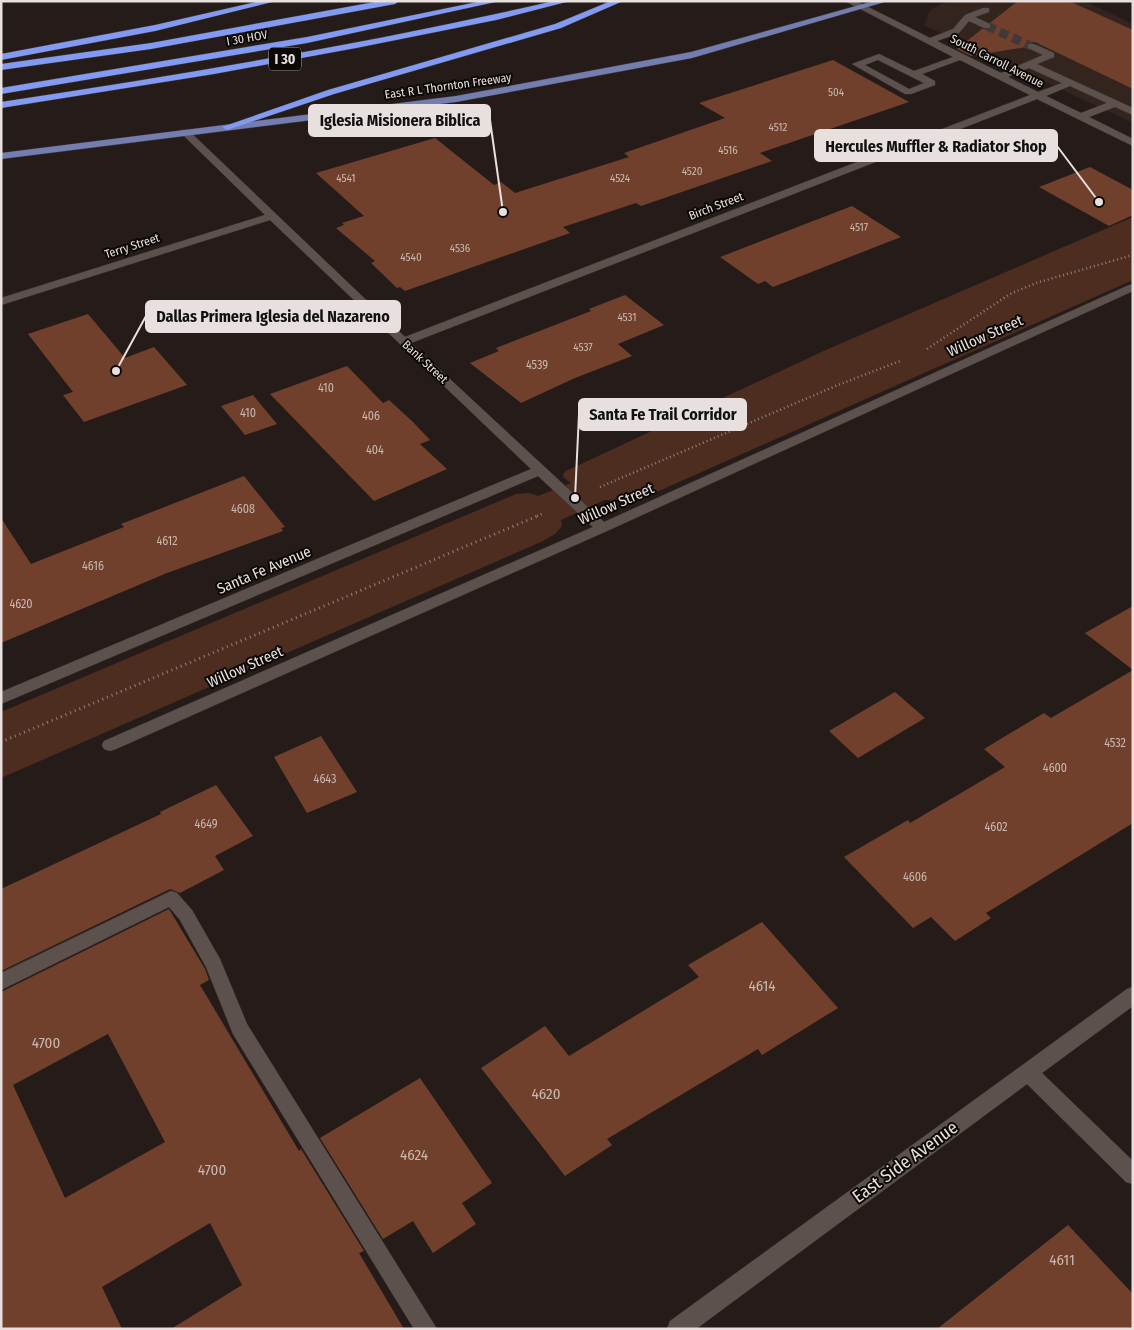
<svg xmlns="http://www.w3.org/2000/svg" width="1134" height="1330" font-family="'Fira Sans Condensed',sans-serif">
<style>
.built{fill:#33241e}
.green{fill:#4d2d20}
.building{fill:#70402c;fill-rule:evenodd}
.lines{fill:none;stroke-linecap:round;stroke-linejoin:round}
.minor-tunnel{stroke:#423937;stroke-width:9;stroke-dasharray:9 5;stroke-linecap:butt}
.minor-casing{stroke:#3e3735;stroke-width:1}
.major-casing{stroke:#3e3735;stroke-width:1}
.highway-casing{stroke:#3e3735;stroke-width:1}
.path-far1{stroke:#8b8381;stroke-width:2.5;stroke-dasharray:1 3;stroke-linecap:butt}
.path{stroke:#8b8381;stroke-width:3;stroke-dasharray:1 4;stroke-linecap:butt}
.minor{fill:#5c514d;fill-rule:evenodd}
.major{fill:#737db0;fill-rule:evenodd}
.highway{fill:#839af2;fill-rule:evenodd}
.labels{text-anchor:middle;stroke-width:4;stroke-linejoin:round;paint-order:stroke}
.far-number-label{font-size:11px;fill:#c9b8b2}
.far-street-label{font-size:12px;fill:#e7e0de;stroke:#0c0806}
.number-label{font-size:12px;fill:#c9b8b2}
.shield{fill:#0c0806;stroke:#a59f9d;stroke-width:1}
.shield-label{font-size:14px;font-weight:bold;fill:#e7e0de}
.street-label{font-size:15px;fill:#e7e0de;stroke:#0c0806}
.near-number-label{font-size:15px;fill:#c9b8b2}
.near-street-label{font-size:18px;fill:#e7e0de;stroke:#0c0806}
.leader{fill:none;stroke:#e7e0de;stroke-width:2}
.callout-dot{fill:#e7e0de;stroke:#0c0806;stroke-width:2}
.callout{fill:#e7e0de;stroke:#e7e0de;stroke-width:2}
.callout-label{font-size:16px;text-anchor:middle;font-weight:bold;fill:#111}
</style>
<rect width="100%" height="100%" fill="#251c19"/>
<!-- built -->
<path class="built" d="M947,1h137l49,23v99l-209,-98 6,-15z"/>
<!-- green -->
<path class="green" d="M1133,217v63l-492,219 -11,2 -25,-1 -44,20 1,6 -7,8 -12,7 -542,237v-66l515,-218 13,-1 9,3 33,-13 -7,-5 -1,-4 3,-3 262,-122z"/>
<!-- building -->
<path class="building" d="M1018,1h51l64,29v59l-98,-47 -8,1 -1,4 -55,9 -14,-7 25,-20h9v-7z
M833,60l76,42 -149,51 12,8 -131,45 -5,-3 -73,24 7,6 -165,58 -5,-4 -3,1 -26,-25 4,-2 -39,-33 8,-3 -2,-2 22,-7 -48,-43 119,-35 59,47 7,-3 14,11 114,-36 -5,-4 101,-35 -26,-15z
M1090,167l43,23v25l-24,11 -70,-39z
M852,206l49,31 -128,50 -8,-6 -7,3 -38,-27z
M625,295l39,30 -46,19 14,12 -57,22 -54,25 -51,-40 29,-12 -3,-3 95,-37 -2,-2z
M88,314l37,44 29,-11 33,38 -103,37 -21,-27 10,-3 -45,-58z
M347,366l36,37 6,-3 24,22 17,18 -10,4 27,25 -73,32 -104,-107z
M253,395l24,29 -32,11 -24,-29z
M244,476l41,51 -4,1 2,3 -116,42 -166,70v-125l30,46 93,-37 -3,-3z
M1133,606v64l-48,-37z
M1133,670v153l-147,90 5,5 -36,23 -24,-24 -18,11 -69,-71 64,-37 2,3 95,-56 -21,-18 60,-36 7,5z
M895,692l30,26 -67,40 -29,-27z
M321,736l36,56 -50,21 -33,-56z
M216,785l37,51 -38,20 9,14 -44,23 -10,-4 -169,82v-82l160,-75 -1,-2z
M169,909l36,60 4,11 -9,5 99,166 2,-2 63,102 -5,2 45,76h-233l71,-44 -32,-62 -108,64 20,42h-121v-337zM108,1034l57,108 -100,56 -52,-113z
M762,922l76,86 -76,47 -4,-6 -151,90 5,6 -47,31 -84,-108 64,-42 24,30 130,-79 -11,-12z
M420,1078l72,105 -30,20 14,21 -43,29 -20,-32 -30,18 -63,-101z
M1068,1225l65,69v35h-196z"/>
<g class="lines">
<!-- minor-tunnel -->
<path class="minor-tunnel" d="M987,26l44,20"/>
<defs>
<path id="minor" d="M845,1h11l74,37 23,-9 12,-14 18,-7h6v4l-14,5 15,7v4h-6l-15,-7 -10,12 -22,8 64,32 42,-18 -15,-7v-4h6l20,9v4l-17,7 96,44v7l-18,-8 -26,10 44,22v7l-96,-47 -626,244 193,179 525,-237 4,-1v7l-526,240 -491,218 -6,2 -6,-2 -2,-4 2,-4 489,-214 -55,-51 -537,228v-12l530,-223 -261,-249 -269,85v-7l264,-83 -83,-81v-4h6l217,207 625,-242 -70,-35 -38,14 13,7v4l-24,9h-6l-53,-30 27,-10 35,17 39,-14zM878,60l46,23 -15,6 -44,-24zM1029,68l33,15 -24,9 -30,-15zM1070,86l37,17 -26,10 -35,-17z
M171,891l6,2 15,17 28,49 27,65 190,305h-23l-181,-295 -27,-67 -26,-47 -11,-13 -168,83v-17z
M1133,987v19l-91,67 91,88v23l-7,-2 -99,-98 -331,245h-29l3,-8 457,-332z"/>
<path id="major" d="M874,1h14l-196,57 -236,44 -455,57v-6l455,-57 235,-44z"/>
<path id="highway" d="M260,1h16l-121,30 -154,29v-6l154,-29z
M380,1h19l-4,3 -244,45 -150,21v-6l150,-21z
M482,1h18l-193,42 -306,51v-6l306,-51z
M554,1h16l-74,19 -140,28 -142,26 -213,34v-6c185,-28 370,-59 553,-101z
M611,1h12l-62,27 -227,66 -104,35 -3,1 -5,-3 106,-37 227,-66z"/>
</defs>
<!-- minor casing -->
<use href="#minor" class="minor-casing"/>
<!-- major casing -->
<use href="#major" class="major-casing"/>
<!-- highway casing -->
<use href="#highway" class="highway-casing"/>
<!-- path-far1 -->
<path class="path-far1" d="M927,349l83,-55 26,-11 97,-28
M600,487l238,-102 62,-24
M537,516l7,-3"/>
<!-- path -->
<path class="path" d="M1,742l539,-227"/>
<!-- minor -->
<use href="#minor" class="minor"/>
<!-- major -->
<use href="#major" class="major"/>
<!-- highway -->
<use href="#highway" class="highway"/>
</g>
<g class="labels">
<!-- far-number labels -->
<g class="far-number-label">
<text x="836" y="96">504</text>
<text x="778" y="131">4512</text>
<text x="728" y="154">4516</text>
<text x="692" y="175">4520</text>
<text x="346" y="182">4541</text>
<text x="620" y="182">4524</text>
<text x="859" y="231">4517</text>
<text x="460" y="252">4536</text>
<text x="411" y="261">4540</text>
<text x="627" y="321">4531</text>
<text x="583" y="351">4537</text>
</g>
<!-- far-street labels -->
<g class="far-street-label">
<text transform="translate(247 38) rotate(-10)" y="4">I 30 HOV</text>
<text transform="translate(997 61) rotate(27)" y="4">South Carroll Avenue</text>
<text transform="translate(448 86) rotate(-8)" y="4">East R L Thornton Freeway</text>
<text transform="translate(716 206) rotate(-21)" y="4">Birch Street</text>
<text transform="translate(132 246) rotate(-18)" y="4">Terry Street</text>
<text transform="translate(425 362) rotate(43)" y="4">Bank Street</text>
</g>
<!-- number labels -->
<g class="number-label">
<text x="537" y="369">4539</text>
<text x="326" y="392">410</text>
<text x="248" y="417">410</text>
<text x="371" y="420">406</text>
<text x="375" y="454">404</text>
<text x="243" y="513">4608</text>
<text x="167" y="545">4612</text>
<text x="93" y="570">4616</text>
<text x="21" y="608">4620</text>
<text x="1115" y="747">4532</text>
<text x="1055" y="772">4600</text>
<text x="325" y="783">4643</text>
<text x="206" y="828">4649</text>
<text x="996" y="831">4602</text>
<text x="915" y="881">4606</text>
</g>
<!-- shield labels -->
<rect class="shield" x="269" y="47.5" width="32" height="23" rx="4"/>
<g class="shield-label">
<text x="285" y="64">I 30</text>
</g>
<!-- street labels -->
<g class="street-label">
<text transform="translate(985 336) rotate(-24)" y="5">Willow Street</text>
<text transform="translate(616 504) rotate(-24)" y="5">Willow Street</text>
<text transform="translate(264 570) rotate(-23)" y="5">Santa Fe Avenue</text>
<text transform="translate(245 667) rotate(-24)" y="5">Willow Street</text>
</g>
<!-- near-number labels -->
<g class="near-number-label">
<text x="762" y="991">4614</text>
<text x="46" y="1048">4700</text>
<text x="546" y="1099">4620</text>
<text x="414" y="1160">4624</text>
<text x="212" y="1175">4700</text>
<text x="1062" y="1265">4611</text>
</g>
<!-- near-street labels -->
<g class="near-street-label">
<text transform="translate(905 1162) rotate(-36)" y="6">East Side Avenue</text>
</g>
</g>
<!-- callouts -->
<path class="leader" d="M503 212L490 120M1099 202L1057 146M116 371L146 316M575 498L579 414"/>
<g class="callout-dot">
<circle cx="503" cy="212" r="5"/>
<circle cx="1099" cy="202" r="5"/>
<circle cx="116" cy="371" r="5"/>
<circle cx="575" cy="498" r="5"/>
</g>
<g class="callout">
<rect x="309" y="105" width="181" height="31" rx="5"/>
<rect x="815" y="130" width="242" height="31" rx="5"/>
<rect x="146" y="301" width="254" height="31" rx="5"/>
<rect x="579" y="399" width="167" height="31" rx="5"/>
</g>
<g class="callout-label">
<text x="400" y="126">Iglesia Misionera Biblica</text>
<text x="936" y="152">Hercules Muffler &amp; Radiator Shop</text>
<text x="273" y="322">Dallas Primera Iglesia del Nazareno</text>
<text x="663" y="420">Santa Fe Trail Corridor</text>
</g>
<!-- border -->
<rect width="1134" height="1330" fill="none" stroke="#e7e0de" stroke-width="5"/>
</svg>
